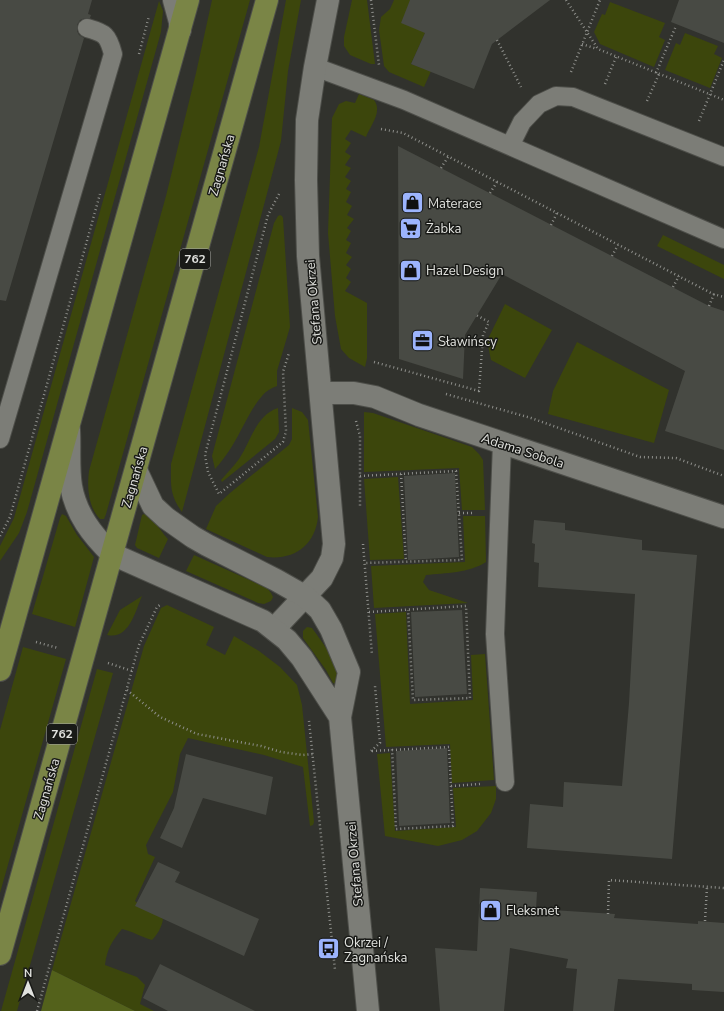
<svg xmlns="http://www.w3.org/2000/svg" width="724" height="1011" font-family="'Nunito Sans',sans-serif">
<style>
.green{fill:#3c460c}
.forest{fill:#53611b}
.building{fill:#484a44}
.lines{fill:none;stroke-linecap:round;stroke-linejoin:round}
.service-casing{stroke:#4d4e49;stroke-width:20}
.minor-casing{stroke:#4d4e49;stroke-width:24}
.tertiary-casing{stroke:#4d4e49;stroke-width:24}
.primary-casing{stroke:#4d4e49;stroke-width:24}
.path{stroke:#8f908c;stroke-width:2.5;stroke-dasharray:1 3;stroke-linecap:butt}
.service{stroke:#7c7d77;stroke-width:18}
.minor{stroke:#7c7d77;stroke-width:22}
.tertiary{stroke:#7c7d77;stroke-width:22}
.primary{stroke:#7a8546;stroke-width:22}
.labels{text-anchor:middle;stroke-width:3;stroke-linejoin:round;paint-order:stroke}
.shield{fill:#191a17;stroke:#a5a6a2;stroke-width:1}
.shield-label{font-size:12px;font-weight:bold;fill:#e1e2de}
.street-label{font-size:13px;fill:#e1e2de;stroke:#191a17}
.poi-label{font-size:13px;fill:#e1e2de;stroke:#191a17;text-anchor:start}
</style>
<rect width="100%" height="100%" fill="#31322d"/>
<!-- green -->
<path class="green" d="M212,0h38l-144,514 -2,5h-4c-12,-12 -13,-33 -11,-48l77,-275 30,-123z
M286,0h15l-13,71 -7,70 -99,371c-13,-18 -11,-28 -11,-48l88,-317z
M352,0h15l8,64h-4l-21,-9 -6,-9v-9z
M394,0h16l15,33 -14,31 20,7 -7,16 -35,-15 -5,-6 -5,-36 2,-13 9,-8z
M159,1l4,10 -2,21 -134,480 -8,21 -19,28v-15l14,-28z
M610,2l55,21 -6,14 6,3 -11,27 -54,-23 -6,-12 8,-18 3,1z
M685,33l33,13 -4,8 8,4 -12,30 -45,-18 11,-27 4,2z
M359,94l15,6c9,12 -4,26 -8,37l-15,-7 -6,9 6,4 -6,9 6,4 -6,9 6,3 -6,9 6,4 -5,8 5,3 -5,10 6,4 -5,9 7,4 -7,9 4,3 -5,9 5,3 -5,10 6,4 -6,8 5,4 -5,9 5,4 -6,9 22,12v55l-2,9 -16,-9 -8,-9 -6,-33 -7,-83 4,-115 7,-14 7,-3 9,2z
M280,215l2,1 1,2 7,109 -13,44v15c-6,2 -11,5 -15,10 -9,10 -15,23 -21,34 -7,14 -15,27 -26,39l-3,-13 62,-233 4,-7z
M663,235l61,30v14l-67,-33z
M505,304l47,26 -27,48 -34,-18 -4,-19z
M577,342l92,48 -15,53 -106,-29 5,-23z
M278,408l1,24 -4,7 -53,43 -1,-2c6,-7 13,-14 18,-21 12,-18 17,-44 39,-51z
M292,408l10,4 6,8 10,97c-3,28 -23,43 -51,40l-61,-28 10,-23 14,-13 59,-48 3,-6z
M364,412l9,1 99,34 7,7 4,6 2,50h-23l-3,-42 -95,4z
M398,477l6,82 -34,1 -6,-81z
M62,514l4,2 11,19 17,22 -19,70 -43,-13 28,-96z
M144,514c8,2 18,19 24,25l-9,19 -22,-10 -2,-3 7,-30z
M463,516h22l1,46c-17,11 -41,11 -60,13l-3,7 6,8 39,13 -94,5 -3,-42 94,-4z
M194,555l73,33 4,5 2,4 -2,4 -7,3 -6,-1 -72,-32z
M142,596c-7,16 -13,44 -35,39l13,-25z
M167,605l47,22 -8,18 19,10 9,-19 25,15 21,16 17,18 5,20 12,117 -1,3 -3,1 -7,-59 -39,-12 -76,-17 -8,16 -7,38 -27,53 2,9 7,3 -20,44 10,8 12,5 6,5c-1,8 -6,16 -11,21 -11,-3 -20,-9 -30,-11 -10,12 -15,20 -17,36l32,12 8,8 -5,19 14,7h-19l-83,-41 92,-324 17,-38z
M406,612l4,92 63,-4 -2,-45 14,-1 9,126 -42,3 -2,-39 -64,3 -11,-133z
M307,627l5,1c8,11 23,31 26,44 0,3 -1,8 -2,12l-3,-1 -7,-13 -23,-32v-7z
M23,647l43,12 -66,234v-163z
M97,669l16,4 -96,338h-16z
M390,753l5,78 61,-4 -3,-39 43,-2v13l-5,14 -14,18 -15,9 -24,6 -53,-10 -8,-82z"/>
<!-- forest -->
<path class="forest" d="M52,970l83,41h-94z"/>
<!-- building -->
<path class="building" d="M0,0h92l-4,14 3,1 -1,3h-5l-5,2 -3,5v6l2,4 5,3 -78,263 -6,-1z
M410,0h140l-58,44 -18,45 -63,-25 14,-31 -24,-10z
M679,0h45v43l-53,-21z
M398,146l311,160 15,5v139l-59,-19 20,-60 -183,-97 -37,61 -2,44 -64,-20z
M455,473l4,84 -51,3 -4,-84z
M534,520l31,3v7l77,10v10l55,5 -25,304 -145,-11 3,-44 33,3 1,-25 58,4 7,-83 6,-109 -97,-7 1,-24 -5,-1 1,-18 -3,-1z
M462,610l5,84 -52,3 -4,-85z
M447,748l3,75 -51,3 -3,-75z
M186,754l87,23 -7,38 -63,-17 -21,50 -22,-10 14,-30z
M158,862l22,10 -5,10 84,37 -15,37 -109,-50z
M480,888l57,4 -1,17 79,5 -1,4 84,6v-3l26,2v69l-32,-2v-6l-74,-5 -4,32h-41l4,-42 -11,-1 2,-9 -58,-11 -6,63h-64l-5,-63 42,3z
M160,964l95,47h-87l-25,-13z"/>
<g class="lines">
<defs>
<path id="service" d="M315,67l89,33 320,139
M510,146l12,-24 17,-18 17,-8 17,1 151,60
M0,439l113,-385c-5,-19 -8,-21 -26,-26
M502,443l-7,191 10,148"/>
<path id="minor" d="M174,0l6,22v8
M321,393h33l21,4 44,18 305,102
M274,629l48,-51 10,-20 2,-14 -26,-288 -2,-76 1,-60 8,-53 13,-67"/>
<path id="tertiary" d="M69,430c1,19 -1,38 2,56 5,28 21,49 41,68l151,67 24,19 15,18 38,59
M136,470l17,36 13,12 27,19 14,8 69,35 30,17 14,13 11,19 18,43 -9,45 28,294"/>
<path id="primary" d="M0,670l188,-670
M0,954l267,-954"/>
</defs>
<!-- service casing -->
<use href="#service" class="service-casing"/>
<!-- minor casing -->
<use href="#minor" class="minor-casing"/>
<!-- tertiary casing -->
<use href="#tertiary" class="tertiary-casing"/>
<!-- primary casing -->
<use href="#primary" class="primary-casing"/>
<!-- path -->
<path class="path" d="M371,0l8,65
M566,0l32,49 126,51
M497,40l24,47
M582,44l15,5
M139,54l10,-38
M571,72l29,-72
M656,73l20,-47
M605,84l11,-27
M647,101l12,-27
M699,121l25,-61
M381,129l22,4 310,161 11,3
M441,168l7,-11
M490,193l7,-11
M279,194l-11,21 -63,240 3,17 11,22 64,-52 3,-11 -3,-59 6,-19
M551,225l6,-12
M612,256l6,-11
M673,287l6,-11
M709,306l5,-12
M465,343h18
M374,362l105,29 4,-56 6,-13 -13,-7
M446,394l85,24 109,39 36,1 48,18
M356,421l4,15v71
M401,474l5,88
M360,476l96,-5 6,89 -98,3
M459,513h16
M0,536l10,-19 90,-323
M363,544l9,111
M369,612l97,-6 4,92 -57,2 -5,-90
M36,642l22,6
M108,663l24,8
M127,690l33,27 37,17 64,12 20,6 22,3 10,-1
M309,721l26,249
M371,751l9,-8 -5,-57
M372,751l77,-4 4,79 -57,3 -4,-80
M451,786l29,-2
M608,914l1,-34 115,8
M705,921l2,-34
M37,1011l102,-366 18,-38 3,-2"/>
<!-- service -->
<use href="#service" class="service"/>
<!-- minor -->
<use href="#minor" class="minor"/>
<!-- tertiary -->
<use href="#tertiary" class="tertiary"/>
<!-- primary -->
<use href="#primary" class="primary"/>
</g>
<!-- icons -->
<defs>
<symbol id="shop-square" viewBox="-11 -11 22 22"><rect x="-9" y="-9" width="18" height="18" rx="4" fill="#9cb4fd" stroke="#191a17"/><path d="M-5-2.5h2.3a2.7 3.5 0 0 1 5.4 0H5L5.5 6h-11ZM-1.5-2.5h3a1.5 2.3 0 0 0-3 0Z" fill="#111"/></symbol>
<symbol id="supermarket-square" viewBox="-11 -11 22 22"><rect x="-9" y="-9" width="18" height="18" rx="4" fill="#9cb4fd" stroke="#191a17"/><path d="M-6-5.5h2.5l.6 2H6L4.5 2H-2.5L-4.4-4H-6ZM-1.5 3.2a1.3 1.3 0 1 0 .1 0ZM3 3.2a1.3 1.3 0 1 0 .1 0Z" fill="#111"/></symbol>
<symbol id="office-square" viewBox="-11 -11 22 22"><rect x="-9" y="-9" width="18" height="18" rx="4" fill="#9cb4fd" stroke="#191a17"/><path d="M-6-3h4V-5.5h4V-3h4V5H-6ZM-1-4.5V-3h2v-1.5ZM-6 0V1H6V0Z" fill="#111"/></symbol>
<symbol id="bus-square" viewBox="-11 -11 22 22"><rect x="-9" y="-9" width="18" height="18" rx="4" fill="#9cb4fd" stroke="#191a17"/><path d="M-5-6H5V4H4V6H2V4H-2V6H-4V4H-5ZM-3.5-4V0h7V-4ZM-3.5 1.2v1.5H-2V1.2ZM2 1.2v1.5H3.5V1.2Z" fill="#111"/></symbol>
</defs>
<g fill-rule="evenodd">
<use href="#shop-square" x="400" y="190" width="25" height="25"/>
<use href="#supermarket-square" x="398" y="216" width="25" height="25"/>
<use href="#shop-square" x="398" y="258" width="25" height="25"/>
<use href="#office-square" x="410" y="328" width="25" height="25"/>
<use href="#shop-square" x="478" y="898" width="25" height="25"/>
<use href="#bus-square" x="316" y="936" width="25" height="25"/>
</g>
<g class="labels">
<!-- shield labels -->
<g class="shield">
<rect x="180" y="249" width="30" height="20" rx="3"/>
<rect x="47" y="724" width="30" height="20" rx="3"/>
</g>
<g class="shield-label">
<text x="195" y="263">762</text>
<text x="62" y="738">762</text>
</g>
<!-- street labels -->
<g class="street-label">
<text transform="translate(221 165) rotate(-74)" y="5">Zagnańska</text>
<text transform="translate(313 302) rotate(-95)" y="5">Stefana Okrzei</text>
<text transform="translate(523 450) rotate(18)" y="5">Adama Sobola</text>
<text transform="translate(134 477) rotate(-74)" y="5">Zagnańska</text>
<text transform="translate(46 789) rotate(-74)" y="5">Zagnańska</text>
<text transform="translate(354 864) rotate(-95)" y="5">Stefana Okrzei</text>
</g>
<!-- poi labels -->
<g class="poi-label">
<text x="428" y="208">Materace</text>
<text x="426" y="233">Żabka</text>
<text x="426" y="275">Hazel Design</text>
<text x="438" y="346">Sławińscy</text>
<text x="506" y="915">Fleksmet</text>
<text x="344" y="947">Okrzei /<tspan x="344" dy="15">Zagnańska</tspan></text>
</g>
</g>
<!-- north arrow -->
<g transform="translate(28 983)" stroke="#191a17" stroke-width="3" paint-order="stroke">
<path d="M0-3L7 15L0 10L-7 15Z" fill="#e1e2de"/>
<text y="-6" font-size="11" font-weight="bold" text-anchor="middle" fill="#e1e2de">N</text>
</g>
</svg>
